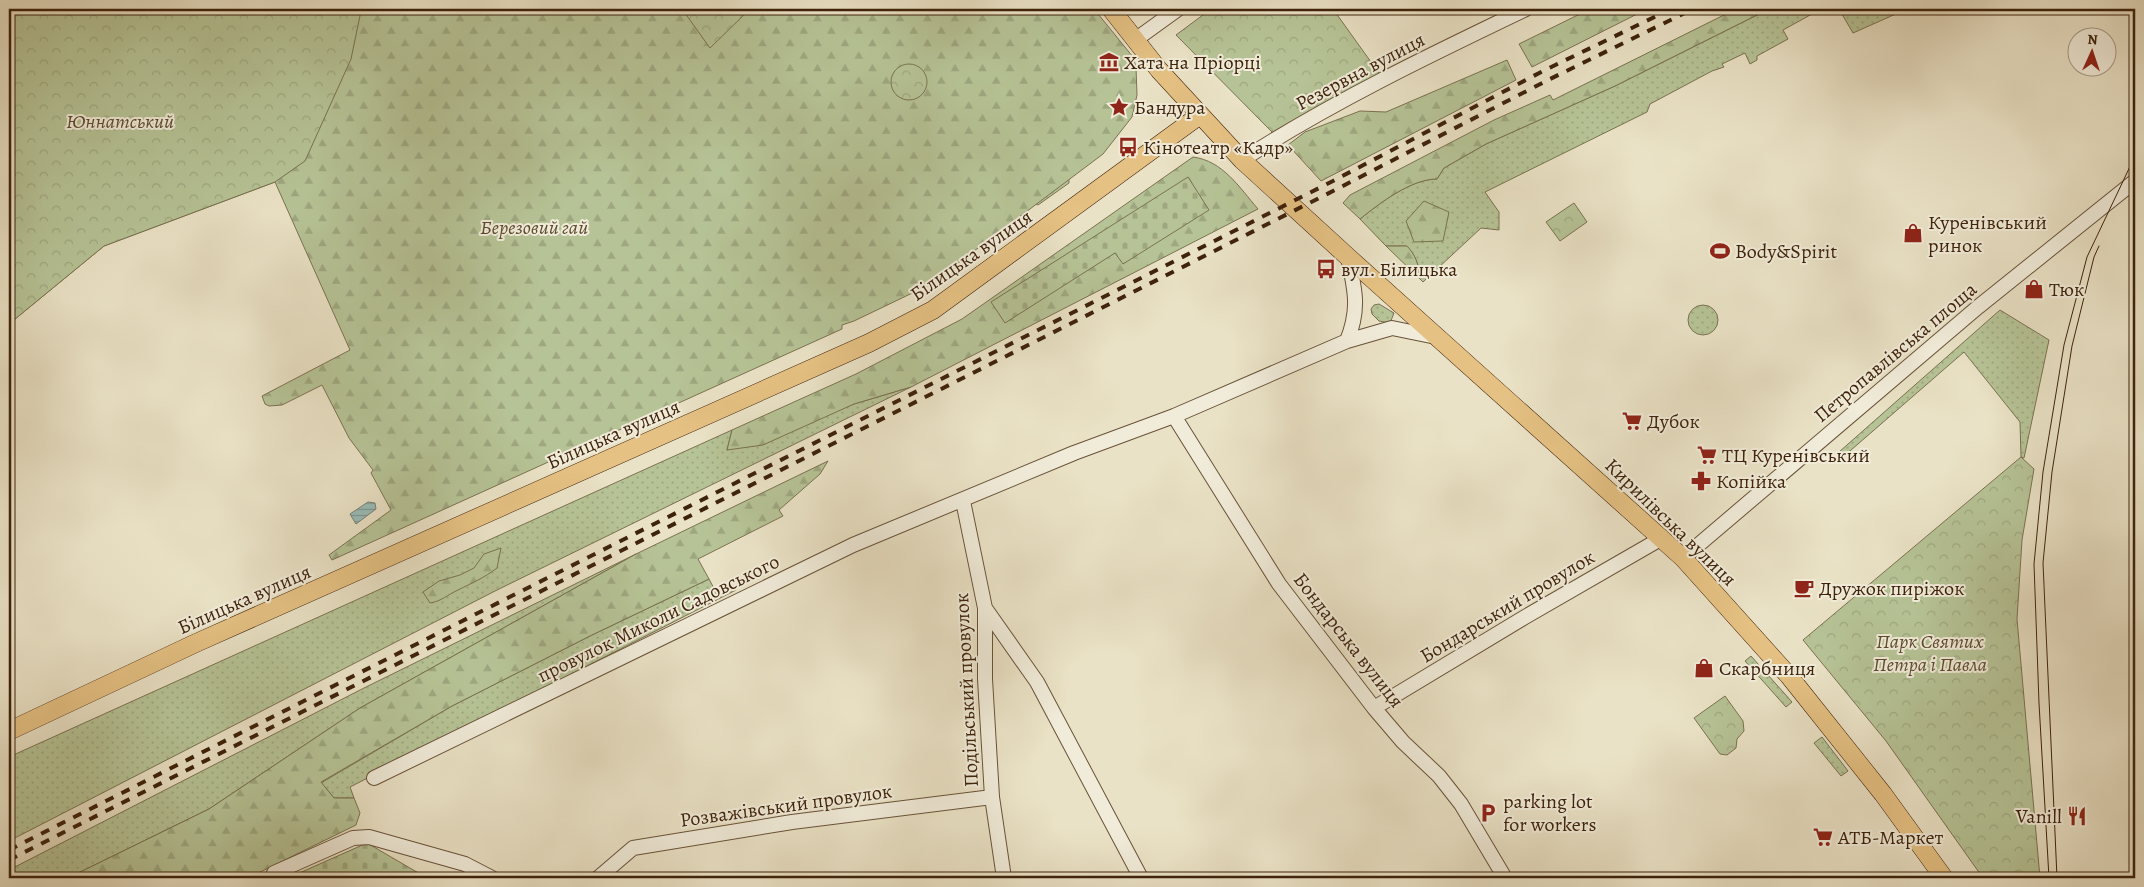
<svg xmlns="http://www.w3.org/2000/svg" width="2144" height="887" font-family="Alegreya,serif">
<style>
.grass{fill:url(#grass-dots);stroke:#7a7250}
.forest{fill:url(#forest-firs);stroke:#7a7250}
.cemetery{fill:url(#cemetery-stones);stroke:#7a7250}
.park{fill:url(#park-crowns);stroke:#7a7250}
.water{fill:url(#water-rules);stroke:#757f74}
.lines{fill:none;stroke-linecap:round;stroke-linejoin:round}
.minor-casing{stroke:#695239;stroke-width:16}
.major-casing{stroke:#3e220a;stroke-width:19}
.minor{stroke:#f1ecda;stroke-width:14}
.major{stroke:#e5c183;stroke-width:18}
.tram{stroke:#3e220a;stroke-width:1}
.rail{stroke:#3e220a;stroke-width:4;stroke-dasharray:9 9;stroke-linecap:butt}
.labels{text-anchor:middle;stroke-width:4;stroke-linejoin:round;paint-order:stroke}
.poi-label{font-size:20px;fill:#3e220a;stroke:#f1ecda;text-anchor:start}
.street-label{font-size:20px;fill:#3e220a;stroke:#f1ecda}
.park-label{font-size:20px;font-style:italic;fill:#5c4a2d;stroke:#f1ecda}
</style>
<defs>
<pattern id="grass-dots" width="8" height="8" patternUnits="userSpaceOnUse" patternTransform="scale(1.25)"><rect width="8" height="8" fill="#b6c396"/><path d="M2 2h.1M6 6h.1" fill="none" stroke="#9ea780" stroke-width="1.8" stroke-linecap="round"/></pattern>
<pattern id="forest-firs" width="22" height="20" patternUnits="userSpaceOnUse" patternTransform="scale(1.25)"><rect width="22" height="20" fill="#b6c396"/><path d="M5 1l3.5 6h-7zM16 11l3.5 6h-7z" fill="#9ea780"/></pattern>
<pattern id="cemetery-stones" width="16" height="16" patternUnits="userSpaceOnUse" patternTransform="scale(1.25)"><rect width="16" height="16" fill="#b6c396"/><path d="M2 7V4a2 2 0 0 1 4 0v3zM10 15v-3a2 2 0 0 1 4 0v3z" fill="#9ea780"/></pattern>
<pattern id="park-crowns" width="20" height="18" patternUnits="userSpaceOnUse" patternTransform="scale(1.25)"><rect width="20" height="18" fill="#b6c396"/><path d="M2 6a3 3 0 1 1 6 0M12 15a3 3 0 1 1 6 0" fill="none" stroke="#9ea780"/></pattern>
<pattern id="water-rules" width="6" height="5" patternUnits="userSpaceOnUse" patternTransform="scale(1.25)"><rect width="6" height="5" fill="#99bdba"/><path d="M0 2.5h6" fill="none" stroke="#7e9995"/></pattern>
</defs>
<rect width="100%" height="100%" fill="#eae2c6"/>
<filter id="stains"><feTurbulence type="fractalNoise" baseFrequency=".004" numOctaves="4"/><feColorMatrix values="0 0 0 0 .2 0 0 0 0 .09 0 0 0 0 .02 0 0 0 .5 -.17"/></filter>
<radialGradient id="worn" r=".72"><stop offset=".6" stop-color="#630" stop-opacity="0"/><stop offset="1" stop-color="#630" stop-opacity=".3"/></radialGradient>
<!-- grass -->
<path class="grass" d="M1769,9h52l-38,21 5,9 -31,17v4l-7,4 -5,-11 -23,11 2,3 -12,4 -62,33 -3,8 -162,80 14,20v18l-18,-2 -58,54 -5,-5c3,-11 -4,-24 -12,-31h-20l-26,-27c20,-16 51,-40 77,-40l7,-11 42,-24 129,-58z
M1839,9h68l-54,24z
M1036,175l33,4v4l-31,22 -5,-2z
M1379,304l15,9 -4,10 -11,-2 -7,-7 -1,-5 3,-4z
M1688 320a15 15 0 1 1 30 0a15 15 0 1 1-30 0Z
M2000,310l49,30 -25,118 -3,-1 -1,-35 -56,-70 -121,105 -4,-5z
M911,387l-416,204 -486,250v-84l723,-327 -5,20 127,-46z
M636,554l-276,154 -151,101 -141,69h-59v-8l355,-182z
M709,579l8,15 18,-8 1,4 -386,197 4,11h-20l-13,-15 131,-77 140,-71z
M1751,656l41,46 -6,5 -41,-46z
M1822,737l26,34 -7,5 -27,-33z"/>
<!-- forest -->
<path class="forest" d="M180,9h914l39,48 3,10 1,28 -5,22 -29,37 -174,131 -75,36 -12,4v4l-510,231 -3,-5 62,-45 -20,-37 2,-3 -24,-32 -27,-53 -40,20 -13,1 -4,-2 -3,-8 88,-46 -75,-168 -171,64 -95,78v-196z
M1590,9h57l-115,58 -13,-23z
M1736,9h33l-154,77 -129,58 -42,24 -7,11c-26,0 -57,24 -77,40l-17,-16 7,-8 144,-75 56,-25 3,5z
M1507,60l9,20 -195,101 -33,-36 17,-13 55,-21 26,1z
M1193,157c30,4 46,30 65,52l-347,178 -57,17 -91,41 -36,5 5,-20 124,-56 106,-55z
M1424,201l25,11 -6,29 -29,1 -8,-21z
M1386,246h21c7,7 14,21 11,31z
M828,461l-8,13 -41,36 4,6 -85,43 11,20 -117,56 -140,71 -131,76 13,16h20l6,15 -4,12 -108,53h-180l141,-69 151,-101 276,-154z
M501,548l-4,20c-13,10 -25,15 -39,22 -11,5 -16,11 -28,13l-7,-11 16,-11 21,-6 14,-7 10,-14z"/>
<!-- cemetery -->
<path class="cemetery" d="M1188,177l21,33 -86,54 -8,-11 -110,70 -14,-21z
M367,843l60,35h-139z"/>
<!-- park -->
<path class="park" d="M9,9h352v2l-10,48 -46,102 -30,21 -171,64 -95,78z
M682,9h68l-40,39z
M1211,9h122l48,67 -108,57 -97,-98z
M891 82a18 18 0 1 1 36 0a18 18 0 1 1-36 0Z
M1574,203l13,19 -27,19 -14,-19z
M2021,457l13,12 -12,71 -5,79 23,259h-57l-97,-137 -83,-101z
M1725,696l18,25 1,10 -7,8 -1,9 -9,7 -7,-1 -26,-36z"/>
<!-- water -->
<path class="water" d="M368,502l7,1 1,6 -20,15 -6,-10z"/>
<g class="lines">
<defs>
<path id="minor" d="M1135,40l43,-31
M1242,160c90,-58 188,-105 284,-151
M1347,341c13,-32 8,-51 1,-84
M1174,416l105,168 95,124 29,34 36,34 22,28 44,74
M963,501l22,107v71l7,118 12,81
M1683,558l295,-251 157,-126
M985,608l52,74 104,196
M1374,708l151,-91 137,-79
M374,778l479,-233 221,-92 100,-37 173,-75 45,-13 44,9
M274,873l79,-35 16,-1 96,27 27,14
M598,878l35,-30 159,-26 200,-25"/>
<path id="major" d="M1111,9l48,61 83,90 106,97 335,301 106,118 94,118 61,84
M9,731l187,-88 673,-300 64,-33 267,-195"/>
</defs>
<!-- minor casing -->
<use href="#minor" class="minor-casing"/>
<!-- major casing -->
<use href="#major" class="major-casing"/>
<!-- minor -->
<use href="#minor" class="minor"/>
<!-- major -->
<use href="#major" class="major"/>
<!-- tram -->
<path class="tram" d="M2049,878l-10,-175 -5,-139 9,-92 21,-127 23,-88 48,-101
M2057,878l-14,-315 9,-91 20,-126 22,-89 5,-11"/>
<!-- rail -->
<path class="rail" d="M9,850l1322,-668 212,-111 128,-62
M9,860l1328,-671 211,-109 145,-71"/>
</g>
<!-- icons -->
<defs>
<symbol id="museum-bare" viewBox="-9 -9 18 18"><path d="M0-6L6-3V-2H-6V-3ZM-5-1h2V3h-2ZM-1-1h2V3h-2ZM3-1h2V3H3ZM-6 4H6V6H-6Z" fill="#8f2418" stroke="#f1ecda" stroke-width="2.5" paint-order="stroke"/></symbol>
<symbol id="sight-bare" viewBox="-9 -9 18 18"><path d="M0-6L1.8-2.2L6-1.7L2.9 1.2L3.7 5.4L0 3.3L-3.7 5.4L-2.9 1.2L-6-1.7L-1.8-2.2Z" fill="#8f2418" stroke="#f1ecda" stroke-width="2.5" paint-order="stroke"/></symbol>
<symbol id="bus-bare" viewBox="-9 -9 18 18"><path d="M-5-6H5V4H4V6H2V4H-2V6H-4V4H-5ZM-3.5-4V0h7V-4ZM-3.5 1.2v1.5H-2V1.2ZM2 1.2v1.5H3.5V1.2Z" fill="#8f2418" stroke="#f1ecda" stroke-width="2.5" paint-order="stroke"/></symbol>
<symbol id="shop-bare" viewBox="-9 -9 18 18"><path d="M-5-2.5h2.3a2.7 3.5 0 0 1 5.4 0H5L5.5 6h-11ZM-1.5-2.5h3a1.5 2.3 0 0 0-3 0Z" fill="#8f2418" stroke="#f1ecda" stroke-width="2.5" paint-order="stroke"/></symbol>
<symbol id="stadium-bare" viewBox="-9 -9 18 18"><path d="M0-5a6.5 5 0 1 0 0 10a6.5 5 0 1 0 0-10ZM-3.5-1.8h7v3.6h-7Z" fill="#8f2418" stroke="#f1ecda" stroke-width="2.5" paint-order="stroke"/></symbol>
<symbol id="supermarket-bare" viewBox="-9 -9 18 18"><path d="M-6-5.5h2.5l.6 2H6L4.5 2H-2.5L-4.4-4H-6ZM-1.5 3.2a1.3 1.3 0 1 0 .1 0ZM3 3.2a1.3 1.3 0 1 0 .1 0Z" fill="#8f2418" stroke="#f1ecda" stroke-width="2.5" paint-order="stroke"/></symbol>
<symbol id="pharmacy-bare" viewBox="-9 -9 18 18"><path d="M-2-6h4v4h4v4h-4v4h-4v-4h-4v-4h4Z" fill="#8f2418" stroke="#f1ecda" stroke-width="2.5" paint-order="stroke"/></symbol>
<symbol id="cafe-bare" viewBox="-9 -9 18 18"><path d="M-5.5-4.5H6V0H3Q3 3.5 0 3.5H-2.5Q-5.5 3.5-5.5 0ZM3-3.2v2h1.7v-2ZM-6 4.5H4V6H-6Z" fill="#8f2418" stroke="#f1ecda" stroke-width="2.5" paint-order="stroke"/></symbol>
<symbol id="parking-bare" viewBox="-9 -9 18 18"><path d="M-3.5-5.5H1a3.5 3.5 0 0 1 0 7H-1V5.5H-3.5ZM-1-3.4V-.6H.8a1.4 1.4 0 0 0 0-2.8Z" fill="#8f2418" stroke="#f1ecda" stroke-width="2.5" paint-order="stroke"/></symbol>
<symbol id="restaurant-bare" viewBox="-9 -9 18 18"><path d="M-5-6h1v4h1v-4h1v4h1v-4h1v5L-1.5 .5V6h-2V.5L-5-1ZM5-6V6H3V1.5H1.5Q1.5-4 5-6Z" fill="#8f2418" stroke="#f1ecda" stroke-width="2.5" paint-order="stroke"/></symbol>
</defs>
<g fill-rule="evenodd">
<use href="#museum-bare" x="1095" y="48" width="28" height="28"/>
<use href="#sight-bare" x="1105" y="93" width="28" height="28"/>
<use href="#bus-bare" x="1114" y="133" width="28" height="28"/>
<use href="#shop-bare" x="1899" y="219" width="28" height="28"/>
<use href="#stadium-bare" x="1706" y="237" width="28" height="28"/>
<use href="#bus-bare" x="1312" y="255" width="28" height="28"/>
<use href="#shop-bare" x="2020" y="275" width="28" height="28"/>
<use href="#supermarket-bare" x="1618" y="407" width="28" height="28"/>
<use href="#supermarket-bare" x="1693" y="441" width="28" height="28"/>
<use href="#pharmacy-bare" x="1687" y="467" width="28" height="28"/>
<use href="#cafe-bare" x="1790" y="574" width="28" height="28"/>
<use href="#shop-bare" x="1690" y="654" width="28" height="28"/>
<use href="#parking-bare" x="1474" y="799" width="28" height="28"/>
<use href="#restaurant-bare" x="2063" y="802" width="28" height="28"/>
<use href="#supermarket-bare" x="1809" y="823" width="28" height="28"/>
</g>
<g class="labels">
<!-- poi labels -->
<g class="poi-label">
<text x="1124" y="69">Хата на Пріорці</text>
<text x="1134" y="114">Бандура</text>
<text x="1143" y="154">Кінотеатр «Кадр»</text>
<text x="1928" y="229">Куренівський<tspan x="1928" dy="23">ринок</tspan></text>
<text x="1735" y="258">Body&amp;Spirit</text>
<text x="1341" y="276">вул. Білицька</text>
<text x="2049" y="296">Тюк</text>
<text x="1647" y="428">Дубок</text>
<text x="1722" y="462">ТЦ Куренівський</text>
<text x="1716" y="488">Копійка</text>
<text x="1819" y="595">Дружок пиріжок</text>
<text x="1719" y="675">Скарбниця</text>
<text x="1503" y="808">parking lot<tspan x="1503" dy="23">for workers</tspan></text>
<text x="2062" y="823" text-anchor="end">Vanill</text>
<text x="1838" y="844">АТБ-Маркет</text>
</g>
<!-- street labels -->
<g class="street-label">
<text transform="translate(1360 71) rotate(-28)" y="7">Резервна вулиця</text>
<text transform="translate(971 255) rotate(-35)" y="7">Білицька вулиця</text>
<text transform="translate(1895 352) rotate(-40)" y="7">Петропавлівська площа</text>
<text transform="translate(613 434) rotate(-24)" y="7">Білицька вулиця</text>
<text transform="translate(1671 522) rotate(44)" y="7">Кирилівська вулиця</text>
<text transform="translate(244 599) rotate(-24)" y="7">Білицька вулиця</text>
<text transform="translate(1507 606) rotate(-31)" y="7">Бондарський провулок</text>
<text transform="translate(658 618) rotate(-26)" y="7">провулок Миколи Садовського</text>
<text transform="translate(1349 640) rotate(52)" y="7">Бондарська вулиця</text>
<text transform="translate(966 690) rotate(-93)" y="7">Подільський провулок</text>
<text transform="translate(786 805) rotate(-8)" y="7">Розважівський провулок</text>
</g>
<!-- park labels -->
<g class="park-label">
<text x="120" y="128">Юннатський</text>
<text x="534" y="234">Березовий гай</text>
<text x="1930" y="648">Парк Святих<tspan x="1930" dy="23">Петра і Павла</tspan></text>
</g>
</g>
<!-- margin -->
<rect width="2144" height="887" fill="none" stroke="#eae2c6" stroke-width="30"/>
<rect x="10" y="10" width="2124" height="867" fill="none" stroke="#3e220a" stroke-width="2.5"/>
<rect x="15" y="15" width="2114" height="857" fill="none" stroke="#3e220a"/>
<!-- north arrow -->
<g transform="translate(2092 52) rotate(3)"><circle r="24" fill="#f1ecda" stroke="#a99b87"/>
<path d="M0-4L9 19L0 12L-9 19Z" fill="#8f2418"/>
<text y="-8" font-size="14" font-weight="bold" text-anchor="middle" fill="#3e220a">N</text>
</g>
<rect width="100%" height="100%" filter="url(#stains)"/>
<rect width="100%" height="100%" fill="url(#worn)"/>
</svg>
